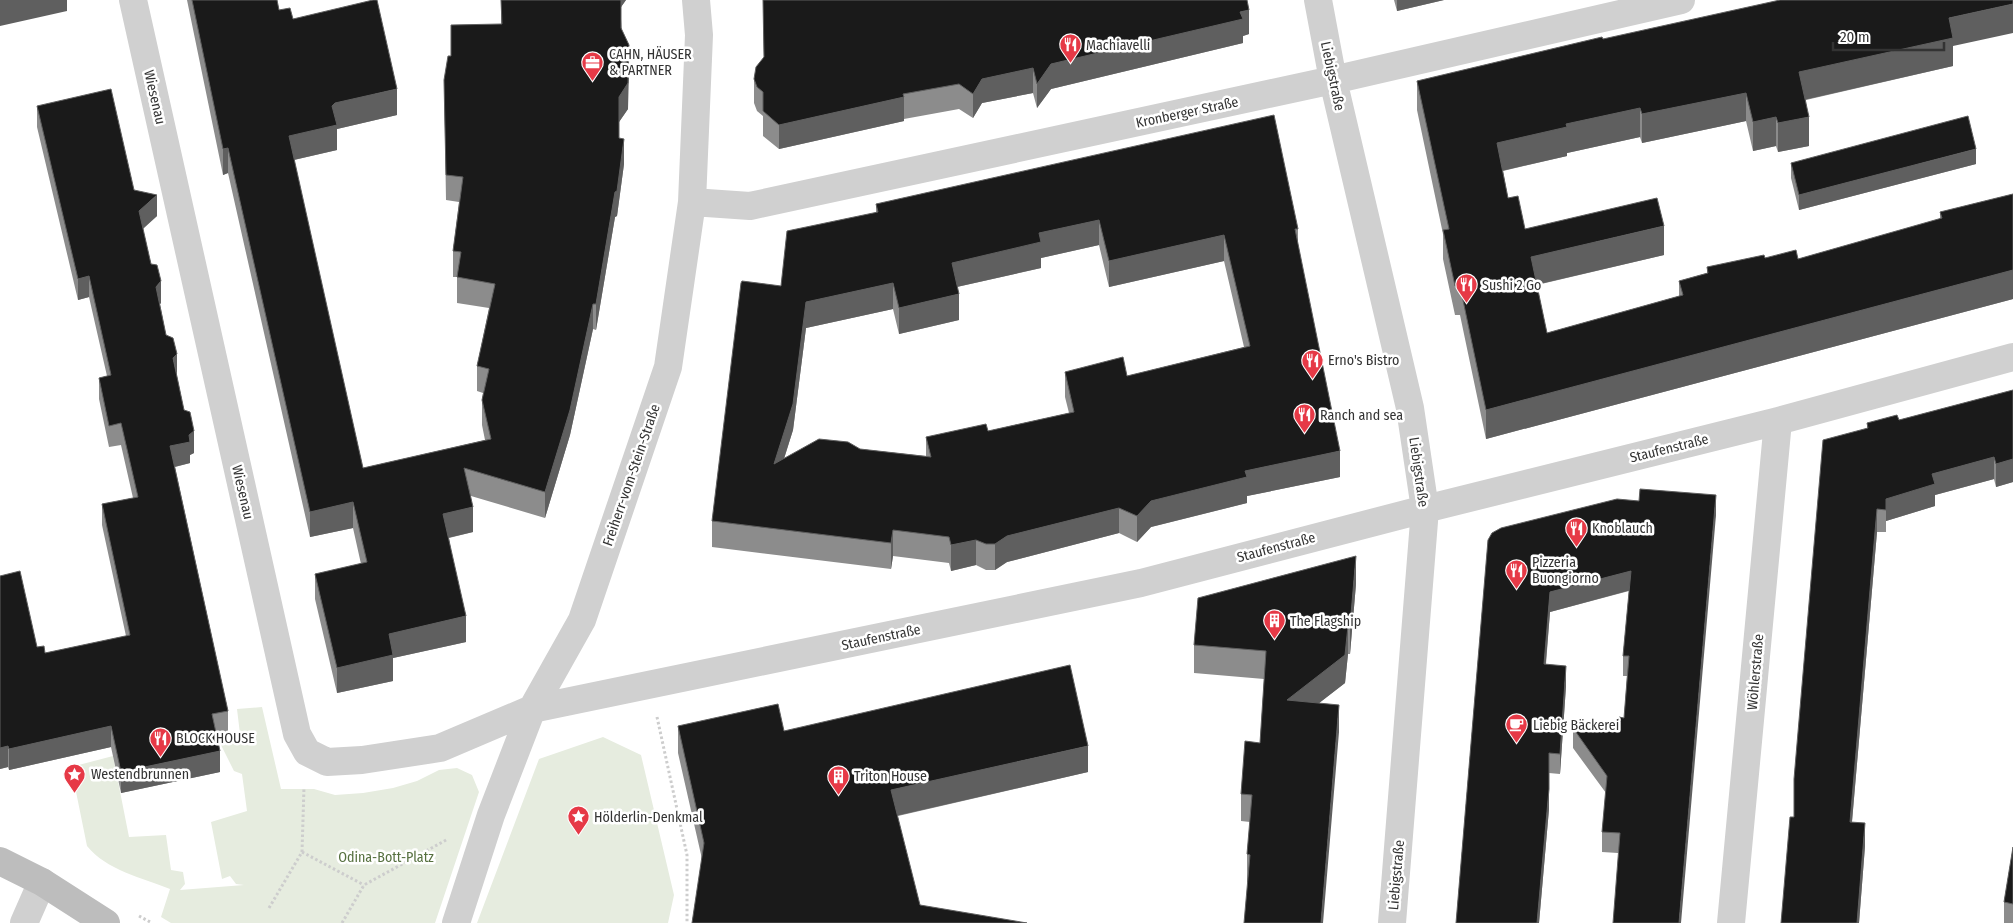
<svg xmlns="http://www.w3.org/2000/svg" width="2013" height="923" font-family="'Fira Sans Condensed',sans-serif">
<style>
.green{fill:#e6ecdf}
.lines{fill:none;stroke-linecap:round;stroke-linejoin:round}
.path{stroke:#cdcdcd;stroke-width:3;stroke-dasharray:2.5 2.5;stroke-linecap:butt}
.street{stroke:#d0d0d0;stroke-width:28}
.secondary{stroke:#bdbdbd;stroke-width:28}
.wall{fill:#8c8c8c;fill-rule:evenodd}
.shaded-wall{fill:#5f5f5f}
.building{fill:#1a1a1a;stroke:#5f5f5f;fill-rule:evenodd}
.labels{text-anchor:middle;stroke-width:5;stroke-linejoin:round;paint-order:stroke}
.poi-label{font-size:14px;fill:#333;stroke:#fff;text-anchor:start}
.street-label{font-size:14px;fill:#333;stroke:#fff}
.park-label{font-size:14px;fill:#56703f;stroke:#fff}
</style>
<rect width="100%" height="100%" fill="#fff"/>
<!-- green -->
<path class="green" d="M262,707l19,82h33l21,6 28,-2 30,-5 24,-7 22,-11 18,-2 15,7 7,17 -44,131h-264l-10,-6 9,-28c-27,-11 -64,-19 -83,-43l-16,-79 42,-11 16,81 37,-2 5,35 12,2 2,12 -5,6 64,-5 -8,-1 -6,-8 -8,3 -11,-57 36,-11 -5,-37 -8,-3 -17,-34 23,-3 -3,-25z
M603,737l38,18 33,140 -6,28h-191l62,-164z"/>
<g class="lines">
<!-- path -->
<path class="path" d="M657,717l30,138v68
M302,852l62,33
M269,908l33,-56 2,-65
M139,916l13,7
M342,923l22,-38 84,-46"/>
<!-- street -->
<path class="street" d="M133,0l164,734 10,18 20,10 35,-2 78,-12 92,-39 609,-126 284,-74 353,-88 235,-64
M1318,0l15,80 77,328 15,101 -33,414
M692,202l58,4 583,-126 348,-80
M24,923l18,-41
M456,923l35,-108 41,-106 50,-89 86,-253 24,-165 7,-167 -3,-35
M1731,923l47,-502"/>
<!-- secondary -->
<path class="secondary" d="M0,861l42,21 64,41"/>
</g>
<!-- wall -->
<path class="wall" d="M187,0h90l2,10 14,9 104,96 -60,14v21l-43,10 69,308 122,-28 -3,-15v-25l1,-7 -6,-2v-25l12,-58 -32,-5v-26h-4v-26l6,-49 -13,-2 -2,-120 7,-24 50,-32v-24h125l-5,7v12l7,90 -9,13v16l5,26 -7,52 -2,1 -19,113 -3,-1 -23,106 -25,83 -74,-22 2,36 -24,6 17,104 -73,16v23l-56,12 -22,-94v-25l46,-10 -8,-36 -43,9 -82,-364 -5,2z
M763,0h484l2,34 -6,2v7l-192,46 -14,19 -4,-15 -51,10 -9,15 -14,-9 -55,10v2l-125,28 -16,-13v-20l-6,-5 -3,-8v-24l10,-22z
M1394,0h50l-47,11z
M1603,39l350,7v20l-147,34 3,46 -31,6 -2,-6 -23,5 -7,-30 -104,22 -2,-6 -73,16v3l-64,15 5,27 17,31 139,26 -127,30 10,48 132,-37v-15l28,-8v-6l58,-9 33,1 142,-40v-7l73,-18v105l-527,140 -26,-124h-5l-12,-56v-25l-26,-124v-29z
M37,106l97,84 23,26 -14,13 8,35 10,39 -1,1 6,31 11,41 7,34 10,43 -4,2v8l-15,4 53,244v22l-12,2 4,37 -99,21 -10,-46 -102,23 -1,-3 -8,2v-193l37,71 8,6 81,-17 -24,-111v-21l31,-6 -12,-53 -12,2 -10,-48v-21l8,-2 -18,-79 -11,3 -41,-173z
M1791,163l185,1 -177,46 -8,-32z
M876,204l422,25v16l42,232 -93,19v7l-96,24 -14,15 -18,-9 -112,29 -12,8h-9l-10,-5 -25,6 -2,-8 -56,-7 -2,13 -179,-22v-26l69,-235 95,-74zM1099,245l10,42 115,-26 20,86 -117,29 -62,-4v25l4,16 -81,18 -62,6v19l-66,-7 -76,10 9,-29 13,-102 87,-19 6,25 60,-14 -2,-33 84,-19v-10z
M2013,390v92l-17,5 -2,-8 -59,16v11l-49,15v11h-9l-25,290 13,24 -6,77h-78l13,-106 73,-388v-6l32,-3z
M1716,515l-98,338 -16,-1v-20l4,-39 -33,-45v-20l45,4 6,-14 3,-42h-4v-20l6,-65 -79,21 -4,52 20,22 -6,88 -11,-1v36l-10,114h-83l32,-383z
M1356,584l-6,70h-2l-3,29 -26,20 20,29 -91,150h-1v-28l3,-32 -9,-1v-27l19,-51 4,-64 -70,-6v-28z
M678,726l106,5 304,41 -190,44 -206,107 10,-64 -24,-106z
M2013,847v76h-9v-21z"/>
<!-- shaded-wall -->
<path class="shaded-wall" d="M0,0h67v11l-67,15z
M621,0h5l-5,7 -1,25z
M1397,0h47l-47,11z
M2013,4v29l-60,13v20l-154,35v-29l150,-54z
M1249,10v24l-6,2v7l-192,46 -14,19v-24l14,-20z
M1033,68v25l-51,10 -9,15v-24l9,-15z
M629,71l-1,38 -9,13v-25z
M397,89v26l-60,14v21l-48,11v-25l43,-30 3,-3z
M1746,93v28l-104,22v-29z
M904,97v24l-125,28v-24z
M1640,108v29l-73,16v3l-70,16v-29l69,-19z
M1776,117v29l-23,5v-29z
M1809,117v29l-31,6v-29z
M624,139v25l-7,52 -2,1 -19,113v-26z
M228,148v25l-5,2v-26z
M1976,149v15l-177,46v-15z
M157,195v21l-18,16v-21z
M1099,220v25l-58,13v10l-89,20v-25l87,-30z
M1664,226v29l-133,31v-29z
M1224,235v26l-115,26v-26z
M2013,270v29l-527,140v-29z
M89,276v21l-11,3v-21z
M161,281v22l-5,5v-21z
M893,283v26l-87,19 -13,102 -19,60v-26l32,-162z
M959,294v26l-60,14v-26z
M593,304v25l-23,106 -25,83v-26z
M177,354v22l-4,-18z
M194,431v22l-4,2v8l-20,5v-22z
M1340,451v26l-93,19v7l-96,24 -14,15v-26l14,-15 94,-30z
M1994,457v22l-59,16v11l-49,15v11v-33l46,-25z
M2013,459v23l-17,5v-23z
M1716,495v20l-35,408h-2z
M353,502v26l-43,9v-25z
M473,507v25l-30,7v-25z
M1119,508v25l-112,29 -12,8v-26l12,-8z
M1877,509v23l-27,312v-22z
M893,530v26l-2,13v-26z
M976,540v25l-25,6v-26z
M1356,556v28l-6,70v-28z
M1631,571v19l-81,22 -6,72v-20l6,-72z
M466,616v26l-73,16v23l-56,12v-25l52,-34z
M1348,626v28l-3,29 -58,45v-28z
M1566,666v20l-6,88v-20z
M1339,705v27l-16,191h-2z
M111,726v21l-102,23v-21z
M8,746v21l-8,2v-21z
M1088,746v26l-197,45v-27z
M220,751v21l-99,21v-21z
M1549,789v20l-10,114h-2z
M1865,823v23l-6,77h-2z"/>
<!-- building -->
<path class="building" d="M192,0h85l2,10 11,-2 3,11 80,-19h4l20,89 -62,14 -3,3 5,19 -48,11 74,332 128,-29 -9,-39 7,-31 -12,-3 18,-82 -38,-7 4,-25 -8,-1 10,-74 -17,-2 -2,-95 4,-24h3v-31l51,-1 -1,-24h120v28l8,17 -1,38 -9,14v41l5,1 -7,52 -2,1 -19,112h-3l-23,106 -25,82 -81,-24 9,39 -30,7 23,102 -77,18 4,21 -56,13 -22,-94 52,-12 -14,-60 -43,10 -82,-364 -5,1z
M763,0h484l2,10 -9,2 3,7 -192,45 -14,20 -4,-16 -51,11 -9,15 -14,-10 -56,10 1,3 -125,28 -16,-14v-19l-6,-5 -3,-8 2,-12 8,-10z
M1780,0h233v4l-64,14 4,20 -154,34 10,45 -31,6 -2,-6 -23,5 -7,-29 -104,21 -2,-6 -74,16 1,3 -70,16 11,55 10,-2 7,33 132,-31 7,28 -133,31 16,76 136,-38 -4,-14 29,-8 -1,-6 57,-12 1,3 31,-8 2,9 144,-41 -2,-6 73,-18v76l-527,140 -26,-124h-5l-12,-56 6,-1 -32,-148 185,-44 1,2z
M111,89l23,101 23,5 -18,16 12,53 6,1 4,16 -5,6 10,48 7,3 4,16 -4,4 11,52 6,2 4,19 -5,4 1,7 -20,4 58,265 -16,3 8,37 -99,21 -10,-46 -102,23 -1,-3 -8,2v-172l20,-5 17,76 7,-1 1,7 85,-18 -28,-131 36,-7 -17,-74 -12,3 -10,-48 12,-3 -22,-99 -11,3 -41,-173z
M1274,115l24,114h-3l45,222 -95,20 2,6 -96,24 -14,15 -18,-8 -112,28 -12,8h-9l-10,-4 -25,5 -2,-8 -56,-7 -2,13 -179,-22 29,-238 1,-2 39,5 6,-55 91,-19 -2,-8zM1099,220l10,41 115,-26 26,111 -123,30 -4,-19 -58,15 9,40 -86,19 -2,-7 -60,13 5,20 -71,-8 -12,-7 -29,-3 -45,25 19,-60 13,-102 87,-19 6,25 60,-14 -7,-31 89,-21 -2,-9z
M1968,116l8,33 -177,46 -8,-32z
M2013,390v69l-17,5 -2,-7 -62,17 3,10 -49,15v11l-9,-1 -27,313 15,1 -8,100h-76l9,-106h4v-38l29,-339 45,-12 -1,-5 30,-8 2,5z
M1640,489l76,6 -37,428h-66l7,-90 -18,-1 5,-56 -34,-48 45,4 1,-15 5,1 5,-62h-6l8,-85 -81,21 -6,72 22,2 -6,88 -11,-1v36l-12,134h-81l32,-383 4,-7 9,-5 116,-29 22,2z
M1356,556l-6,70h-2l-3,29 -58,45 52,5 -18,218h-77l6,-68 -3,-1 5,-59 -11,-1 4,-53 15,2 6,-92 -72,-6 4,-47z
M1070,665l18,81 -197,44 29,115 107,18h-335l12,-80 -26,-117 100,-22 6,27z
M2013,847v57l-9,-2z"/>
<!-- icons -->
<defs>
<symbol id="restaurant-pin" viewBox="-11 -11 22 30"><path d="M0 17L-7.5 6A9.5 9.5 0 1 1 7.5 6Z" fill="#e63946" stroke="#fff"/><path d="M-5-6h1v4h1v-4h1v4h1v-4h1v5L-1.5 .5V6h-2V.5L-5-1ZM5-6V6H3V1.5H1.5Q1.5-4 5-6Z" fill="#fff"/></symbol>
<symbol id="office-pin" viewBox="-11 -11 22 30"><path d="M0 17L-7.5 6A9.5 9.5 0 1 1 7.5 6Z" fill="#e63946" stroke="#fff"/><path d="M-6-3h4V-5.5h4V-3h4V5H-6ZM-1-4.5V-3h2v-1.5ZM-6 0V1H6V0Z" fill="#fff"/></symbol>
<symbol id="building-pin" viewBox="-11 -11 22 30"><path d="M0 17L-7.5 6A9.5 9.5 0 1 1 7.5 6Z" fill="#e63946" stroke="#fff"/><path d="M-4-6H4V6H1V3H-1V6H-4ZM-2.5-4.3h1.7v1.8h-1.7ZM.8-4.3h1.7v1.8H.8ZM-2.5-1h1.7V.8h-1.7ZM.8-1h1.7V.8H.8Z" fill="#fff"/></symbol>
<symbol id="cafe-pin" viewBox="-11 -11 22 30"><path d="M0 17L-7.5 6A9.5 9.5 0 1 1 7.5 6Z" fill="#e63946" stroke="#fff"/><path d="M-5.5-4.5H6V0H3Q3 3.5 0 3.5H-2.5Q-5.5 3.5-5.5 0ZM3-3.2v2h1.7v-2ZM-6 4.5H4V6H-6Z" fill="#fff"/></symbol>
<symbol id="sight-pin" viewBox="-11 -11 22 30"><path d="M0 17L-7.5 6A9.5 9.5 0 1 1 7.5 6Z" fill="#e63946" stroke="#fff"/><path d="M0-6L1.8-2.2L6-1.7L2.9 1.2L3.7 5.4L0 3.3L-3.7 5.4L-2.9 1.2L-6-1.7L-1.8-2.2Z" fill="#fff"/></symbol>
</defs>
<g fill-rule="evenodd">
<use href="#restaurant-pin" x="1058" y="32" width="25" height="34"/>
<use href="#office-pin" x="580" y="50" width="25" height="34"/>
<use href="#restaurant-pin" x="1454" y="272" width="25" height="34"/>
<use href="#restaurant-pin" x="1300" y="348" width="25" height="34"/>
<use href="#restaurant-pin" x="1292" y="402" width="25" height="34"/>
<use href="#restaurant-pin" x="1564" y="516" width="25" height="34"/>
<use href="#restaurant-pin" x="1504" y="558" width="25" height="34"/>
<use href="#building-pin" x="1262" y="608" width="25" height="34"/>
<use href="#cafe-pin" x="1504" y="712" width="25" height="34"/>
<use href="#restaurant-pin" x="148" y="726" width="25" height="34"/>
<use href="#sight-pin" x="62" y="762" width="25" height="34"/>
<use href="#building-pin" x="826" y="764" width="25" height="34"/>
<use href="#sight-pin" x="566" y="804" width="25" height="34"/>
</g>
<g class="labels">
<!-- poi labels -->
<g class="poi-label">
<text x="1086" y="50">Machiavelli</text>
<text x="609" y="59">CAHN, HÄUSER<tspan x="609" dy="16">&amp; PARTNER</tspan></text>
<text x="1482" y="290">Sushi 2 Go</text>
<text x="1328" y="365">Erno's Bistro</text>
<text x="1320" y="420">Ranch and sea</text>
<text x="1592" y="533">Knoblauch</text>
<text x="1532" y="567">Pizzeria<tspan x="1532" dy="16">Buongiorno</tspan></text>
<text x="1290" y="626">The Flagship</text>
<text x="1533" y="730">Liebig Bäckerei</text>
<text x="176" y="743">BLOCK HOUSE</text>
<text x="91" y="779">Westendbrunnen</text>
<text x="854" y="781">Triton House</text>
<text x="594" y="822">Hölderlin-Denkmal</text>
</g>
<!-- street labels -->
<g class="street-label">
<text transform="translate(1333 76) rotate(78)" y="5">Liebigstraße</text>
<text transform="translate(155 97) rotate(77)" y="5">Wiesenau</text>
<text transform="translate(1187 112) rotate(-12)" y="5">Kronberger Straße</text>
<text transform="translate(1669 448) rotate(-14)" y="5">Staufenstraße</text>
<text transform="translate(1419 472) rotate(82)" y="5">Liebigstraße</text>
<text transform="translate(631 475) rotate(-71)" y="5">Freiherr-vom-Stein-Straße</text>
<text transform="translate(243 492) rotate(77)" y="5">Wiesenau</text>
<text transform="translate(1276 547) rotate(-15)" y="5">Staufenstraße</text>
<text transform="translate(881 637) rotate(-12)" y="5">Staufenstraße</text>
<text transform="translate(1755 672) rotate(-85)" y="5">Wöhlerstraße</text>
<text transform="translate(1396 875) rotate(-85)" y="5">Liebigstraße</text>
</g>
<!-- park labels -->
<g class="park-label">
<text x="386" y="862">Odina-Bott-Platz</text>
</g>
</g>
<!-- scale -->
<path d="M1833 42v8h111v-8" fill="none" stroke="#333333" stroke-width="2.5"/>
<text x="1840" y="42" font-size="15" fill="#333333" stroke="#ffffff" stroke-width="4" paint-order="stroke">20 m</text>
</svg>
